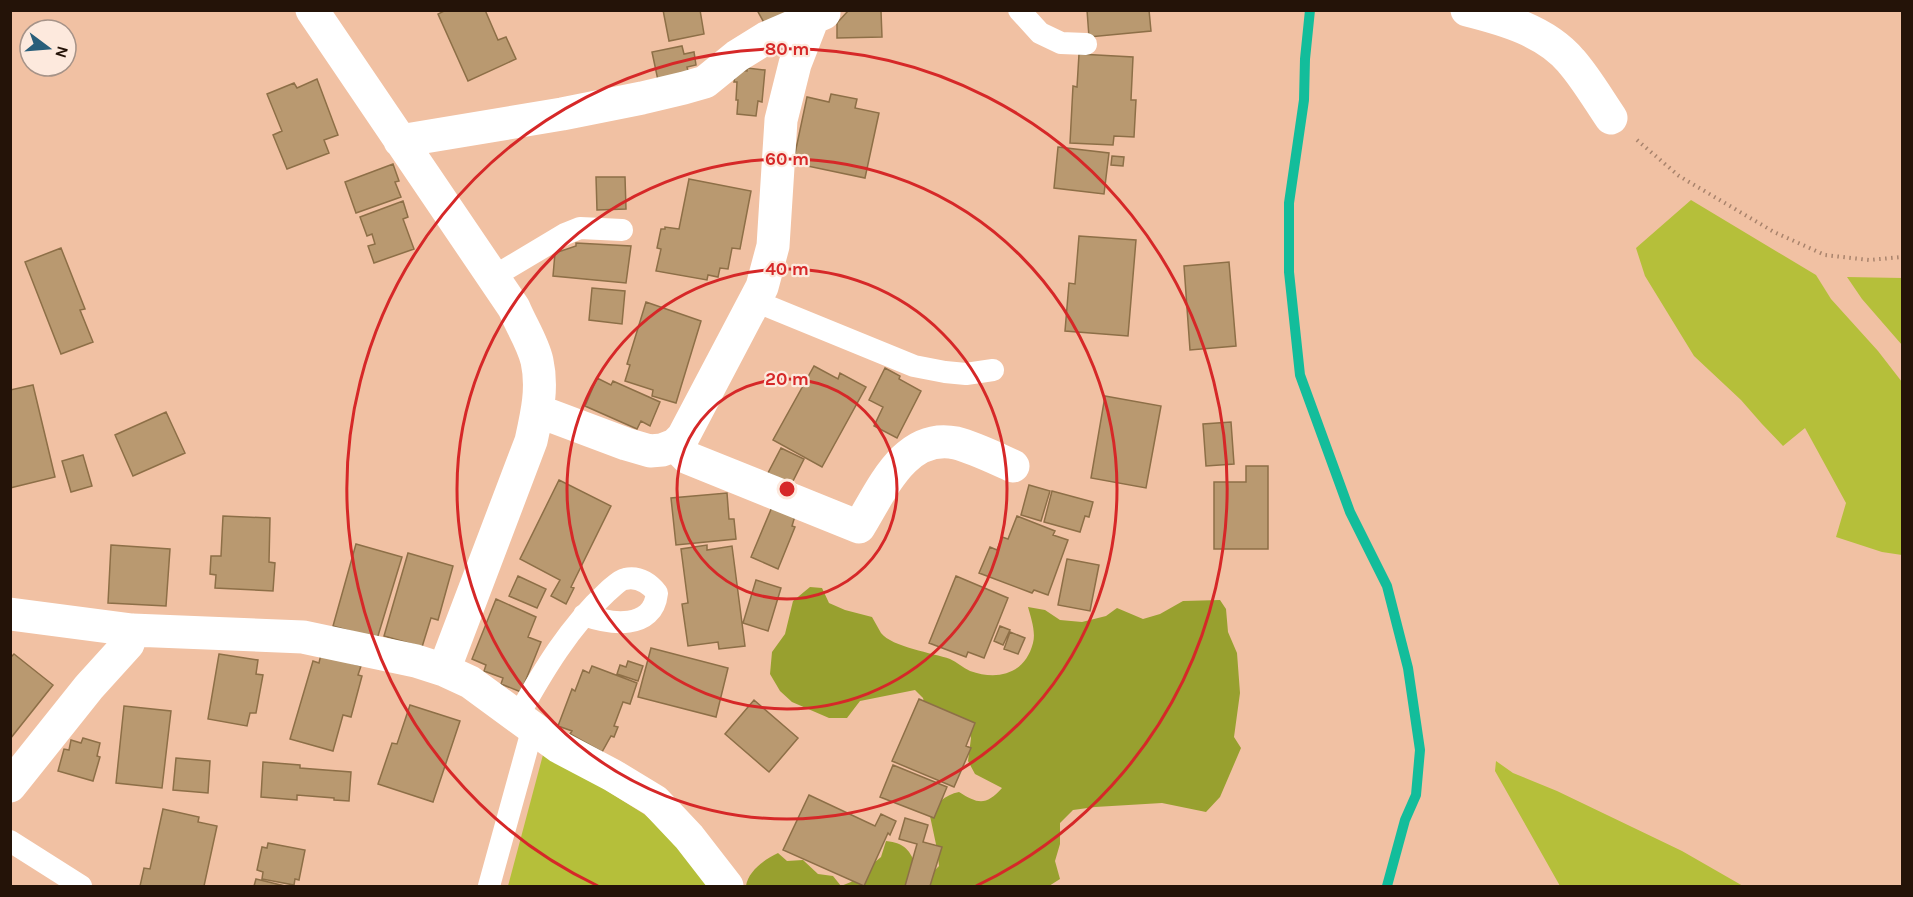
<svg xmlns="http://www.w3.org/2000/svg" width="1913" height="897" font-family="Karla,sans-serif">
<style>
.green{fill:#b5bf3a}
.forest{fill:#98a02f}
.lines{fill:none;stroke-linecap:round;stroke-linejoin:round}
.stream{stroke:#13bd9b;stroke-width:10}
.building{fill:#b99970;stroke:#8d6f47;stroke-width:1.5}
.path{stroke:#a8836c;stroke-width:4;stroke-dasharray:1.5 4.5;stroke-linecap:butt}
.service{stroke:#fff;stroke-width:22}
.minor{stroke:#fff;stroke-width:33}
.ring{fill:none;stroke:#d62828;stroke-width:3}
.centre{fill:#d62828;stroke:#fde9dd;stroke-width:3}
.ring-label{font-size:18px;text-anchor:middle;font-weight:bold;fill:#d62828;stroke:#fde9dd;stroke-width:4.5;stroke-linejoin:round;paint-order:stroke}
</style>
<rect width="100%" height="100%" fill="#f1c1a3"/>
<!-- green -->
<path class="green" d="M1691,200l125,75 15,24 47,52 24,31v173l-20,-3 -46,-15 10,-34 -41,-75 -22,18 -21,-22 -21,-24 -47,-44 -49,-80 -9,-28z
M1847,277l55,1v67l-40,-46z
M544,751l100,63 32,27 35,45h-203z
M1496,761l17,12 44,18 125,60 61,35h-183l-65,-115z"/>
<!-- forest -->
<path class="forest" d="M810,587l12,1 7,15 16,7 27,7c3,5 6,11 9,16 11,14 52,20 69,26 7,3 13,9 20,12 28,10 55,3 63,-28 3,-11 -2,-25 -5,-36l17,3 15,10 22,2 24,-6 11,-8 26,11 17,-5 23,-13 37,-1 6,9 2,23 9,21 3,40 -6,44 7,11 -21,49 -14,15 -44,-9 -67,4 -22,3 -13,13v21l-5,17 5,18 -11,7h-303c2,-15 19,-27 32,-33l9,8 16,-1 15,14 15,2 8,10 10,-4 30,-25 5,-16c19,2 24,9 31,27l13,7 9,-9 -2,-17 -7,-33c6,-13 15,-21 29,-24 19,12 27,14 43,-4l-27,-14 -7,-13 3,-23 -4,-13 -41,-13 -3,-14 -8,-8 -55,11 -13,17h-18l-37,-16 -12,-11 -10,-17 2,-22 13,-18 8,-33z"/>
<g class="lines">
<!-- stream -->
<path class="stream" d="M1310,10l-5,49 -1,41 -15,103v69l11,103 50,137 37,74 21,82 12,82 -4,45 -11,25 -18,66"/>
</g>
<!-- building -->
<path class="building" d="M446,10h39l13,30 8,-3 10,22 -48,22 -30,-67z
M663,10h37l4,24 -35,7z
M757,10h38l-28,18z
M1087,10h62l2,21 -62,6z
M848,11h33l1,26 -45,1v-15z
M682,46l2,8 10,-2 2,13 -9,2 3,11 -31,7 -7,-33z
M1079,54l54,3 -2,43h5l-2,37 -20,-1 -1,9 -43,-2 3,-57 4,1z
M747,68l18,2 -3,32 -4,-1 -2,15 -19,-2 1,-14h-2l1,-18h-3l2,-12 11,1z
M317,79l21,56 -14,5 5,13 -42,16 -14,-34 9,-4 -15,-37 27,-11 3,5z
M831,94l26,5 -2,9 24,5 -14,65 -72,-15 14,-66 22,5z
M1058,147l51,6 -5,41 -50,-6z
M1112,156l12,1 -1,9 -12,-1z
M393,164l6,17 -4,1 6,15 -45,16 -11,-31z
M596,177h29l1,32 -29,1z
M689,179l62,12 -11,58 -8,-1 -4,21 -8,-1 -2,9 -10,-2 -1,5 -51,-9 5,-22 -4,-1 4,-19h4v-2l14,2z
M403,201l5,16 -5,2 11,30 -40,14 -6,-17 7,-2 -3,-10 -5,2 -7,-19z
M1079,236l57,4 -8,96 -63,-5 4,-48 6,1z
M576,243l55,3 -5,37 -73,-7 2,-23 21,-7z
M61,248l24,61 -5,1 13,32 -32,12 -36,-92z
M1229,262l7,84 -46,4 -6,-84z
M592,288l33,3 -3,33 -33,-4z
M646,302l55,19 -25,82 -24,-7 1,-6 -28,-9 5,-16 -3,-1z
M814,366l24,13 2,-6 26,14 -44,80 -49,-27z
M885,368l15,8 -1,3 22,12 -24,47 -23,-12 9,-19 -14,-7z
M597,378l14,7 2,-4 47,21 -10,24 -9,-5 -4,8 -52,-23z
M33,385l22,92 -45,11v-98z
M1105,396l56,10 -15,82 -55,-10z
M166,412l19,41 -52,23 -18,-41z
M1231,422l3,42 -28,2 -3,-42z
M781,448l23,11 -13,26 -23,-12z
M83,455l9,31 -21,6 -9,-31z
M1246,466h22v83h-54v-67h32z
M559,480l52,26 -40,81 3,1 -8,16 -15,-8 9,-16 -40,-21z
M1029,485l21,6 -9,30 -20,-6z
M1052,491l41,11 -4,15 -4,-1 -5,16 -36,-10z
M727,493l2,26h5l2,20 -60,6 -5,-47z
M772,507l23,9 -3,10 3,1 -17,42 -27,-12z
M223,516l47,2 -1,44 6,1 -2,28 -58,-3 1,-13 -6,-1 1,-18h10z
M1017,516l38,15 -2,4 15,5 -20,55 -14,-5 -2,3 -53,-20 11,-26 7,3 5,-13 6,2z
M356,544l46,13 -25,82 -44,-13z
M111,545l59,4 -4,57 -58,-3z
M707,545v5l25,-4 13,100 -26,3 -1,-7 -30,4 -6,-42 6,-1 -7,-54z
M408,553l45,13 -15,54 -7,-2 -9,29 -38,-11z
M1067,559l32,6 -9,46 -32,-6z
M518,576l28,13 -9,19 -28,-12z
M956,576l52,22 -24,60 -16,-6 -2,5 -37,-14z
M756,580l25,8 -13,43 -25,-8z
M496,599l40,18 -8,20 13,5 -20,50 -20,-8 2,-6 -19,-7 2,-6 -14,-6z
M1000,626l10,4 -7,15 -9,-4z
M1010,632l15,6 -7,16 -14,-5z
M651,648l77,20 -12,49 -78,-20z
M14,654l39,31 -43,54v-81z
M219,654l39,6 -2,14 7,1 -7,38h-6l-3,13 -39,-7z
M321,654l40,12 -3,9 4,1 -11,41 -8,-2 -10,36 -43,-12 23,-78 6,2z
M628,661l15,5 -5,15 -21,-7 3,-9 6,2z
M592,666l45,17 -7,21 -7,-2 -9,24 4,1 -4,10 -3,-1 -9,16 -32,-18 2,-3 -14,-5 14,-37 3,2 8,-21 6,3z
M919,699l56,24 -9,23 5,2 -17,39 -62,-26z
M754,700l44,38 -29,34 -44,-38z
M410,705l50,16 -27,81 -55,-18 14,-41 5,1z
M124,706l47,5 -9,77 -46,-5z
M83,738l17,5 -3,13 3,1 -7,24 -35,-10 6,-22 5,1 2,-10 10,3z
M176,758l34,3 -2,32 -35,-3z
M263,762l37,3v3l51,4 -2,29 -15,-1v-2l-37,-3v5l-36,-3z
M893,765l54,22 -13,31 -54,-21z
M809,795l66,31 6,-12 15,7 -6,14 -2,-2 -24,53 -81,-36z
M163,809l36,8 -1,5 19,4 -13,60h-64l4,-18 6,1z
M905,818l23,7 -5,17 19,5 -12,39h-25l12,-42 -18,-5z
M268,843l37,7 -6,30 -4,-1 -1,6 -32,-6 1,-7 -6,-2 5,-23 5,1z
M256,879l29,7h-31z"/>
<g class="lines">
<!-- path -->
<path class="path" d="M1637,140l42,36 95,56 51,23 44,5 33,-3"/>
<!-- service -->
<path class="service" d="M1019,10l21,23 21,10 25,1
M493,277l72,-43 15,-6 42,2
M755,301l159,65 31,6 21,2 27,-4
M518,716c25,-45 51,-89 89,-124 5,-4 12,-12 18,-13 14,-3 24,4 32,14 -4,38 -47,31 -73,22
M10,841l71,45
M489,886l44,-159"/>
<!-- minor -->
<path class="minor" d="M312,10l202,298c7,17 19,35 23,53 6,27 0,53 -6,80l-87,229
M1467,10c36,9 79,21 104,51 15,17 27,38 40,57
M400,141l162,-27 80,-16 42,-10 21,-6 32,-26 29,-18 58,-25
M538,411l88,33 24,7 12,-1 13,-5 8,-8 79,-150 11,-41 8,-126 14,-56 21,-54
M675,445l13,13 171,69c22,-35 45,-95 97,-84 19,5 39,15 57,23
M10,614l122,16 171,7 113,24 28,9 26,12 89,65 53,28 43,26 34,36 38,49
M10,786l79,-99 39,-43 4,-14"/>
</g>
<!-- distance rings -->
<g class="ring">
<circle cx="787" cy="489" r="110"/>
<circle cx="787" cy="489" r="220"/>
<circle cx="787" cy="489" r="330"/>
<path d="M598 886A440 440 0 1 1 976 886"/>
</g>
<circle cx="787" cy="489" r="9" class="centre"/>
<g class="ring-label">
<text x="787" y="55">80 m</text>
<text x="787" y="165">60 m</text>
<text x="787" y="275">40 m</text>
<text x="787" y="385">20 m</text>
</g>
<!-- border -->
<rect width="1913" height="897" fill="none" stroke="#241308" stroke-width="24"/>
<!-- north arrow -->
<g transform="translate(48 48) rotate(106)"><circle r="28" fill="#fde9dd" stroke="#a69388" stroke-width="1.5"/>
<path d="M0-4.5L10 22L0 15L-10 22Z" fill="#295e7a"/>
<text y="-9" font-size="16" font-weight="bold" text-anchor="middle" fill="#241308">N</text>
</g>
</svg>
